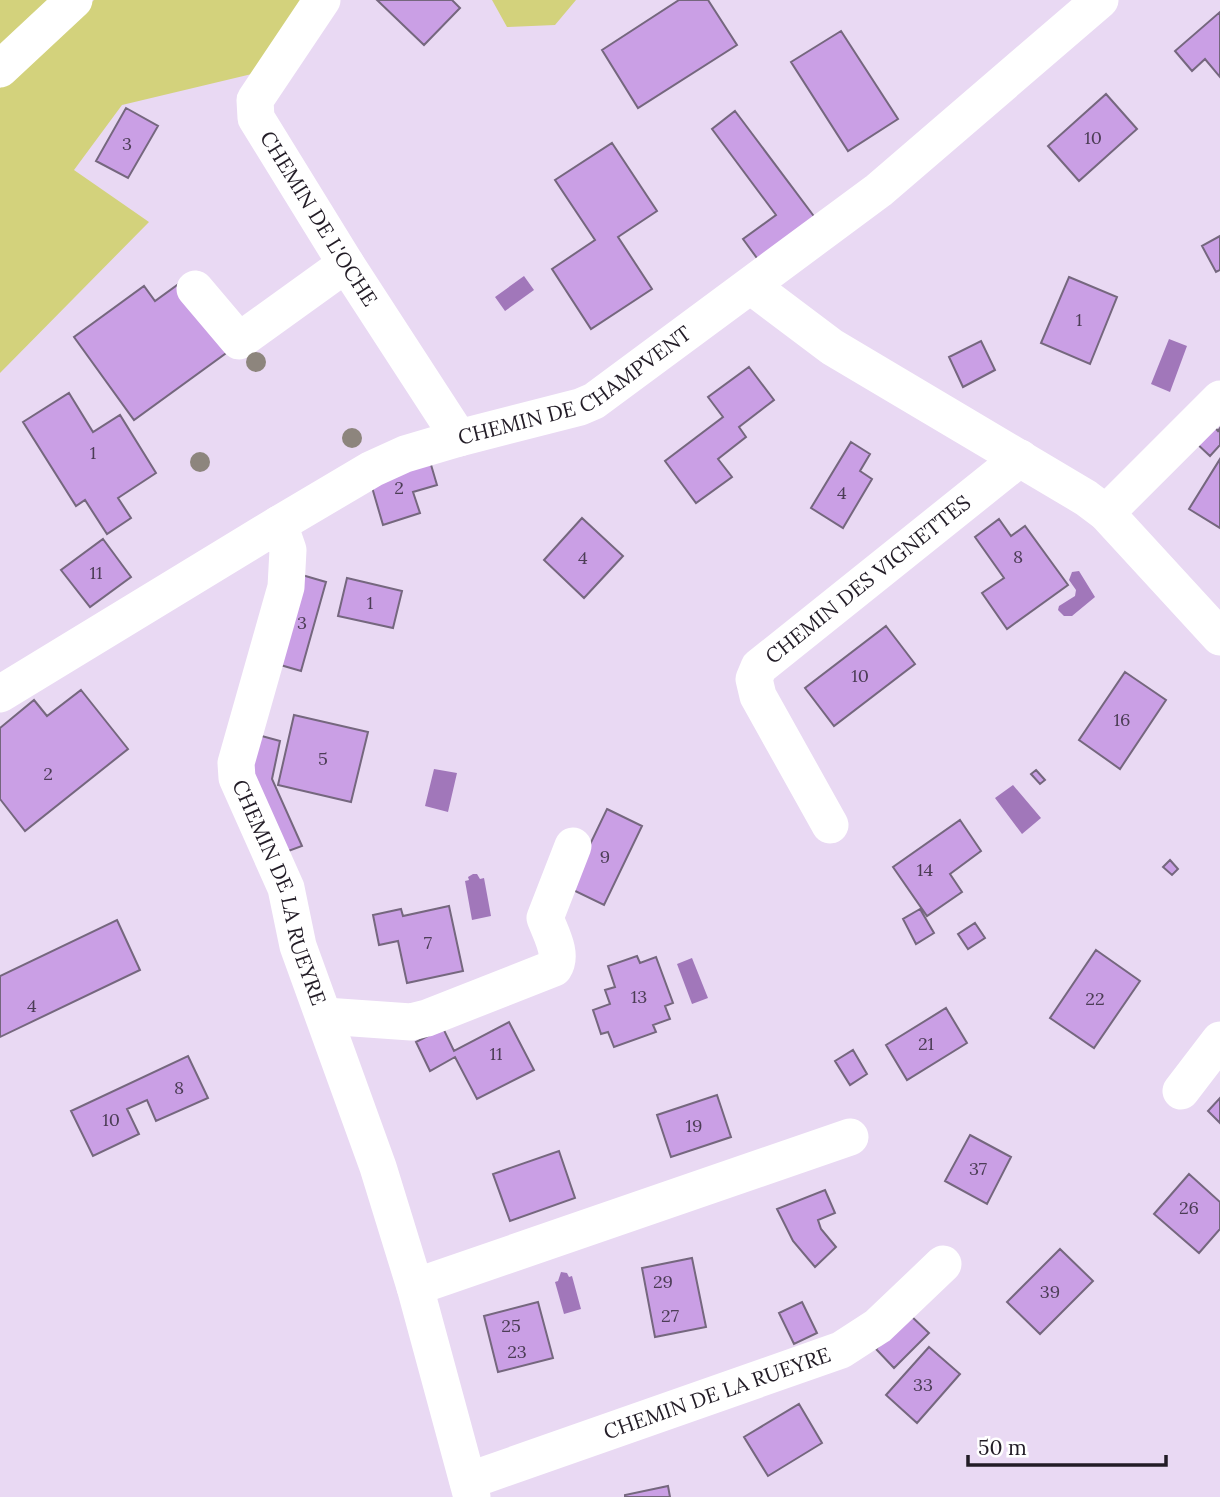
<svg xmlns="http://www.w3.org/2000/svg" width="1220" height="1497" font-family="Lora,serif">
<style>
.green{fill:#d3d27c}
.water{fill:#a177ba}
.building{fill:#ca9fe5;stroke:#75677e;stroke-width:2}
.lines{fill:none;stroke-linecap:round;stroke-linejoin:round}
.minor{stroke:#fff;stroke-width:37}
.tree{fill:#8d857d}
.labels{text-anchor:middle;stroke-width:6;stroke-linejoin:round;paint-order:stroke}
.number-label{font-size:18px;fill:#4c3d56}
.street-label{font-size:21px;fill:#221c26;stroke:#fff}
</style>
<rect width="100%" height="100%" fill="#e9d9f3"/>
<!-- green -->
<path class="green" d="M0,0h57l-57,55z
M94,0h244l-78,72 -138,33 -48,65 75,52 -149,151v-285z
M492,0h84l-21,25 -48,2z"/>
<!-- water -->
<path class="water" d="M524,276l10,14 -29,21 -10,-14z
M1169,339l18,7 -17,46 -19,-8z
M1079,571l16,26 -23,19h-8l-6,-6 1,-4 16,-10 1,-6 -7,-10 3,-8z
M434,769l23,4 -9,39 -23,-6z
M1013,785l28,33 -19,16 -27,-36z
M473,874h4l3,5 4,-1 7,38 -19,4 -7,-39 4,-1 -1,-3z
M692,958l16,40 -16,6 -15,-40z
M561,1272l6,1 2,4 3,-1 9,33 -17,5 -9,-32 3,-1z"/>
<!-- building -->
<path class="building" d="M377,0h75l8,8 -36,37z
M679,0h29l29,45 -99,63 -36,-58z
M1220,12v65l-15,-18 -13,12 -17,-20z
M841,31l57,88 -50,32 -57,-89z
M1106,94l31,35 -58,52 -31,-35z
M126,108l32,18 -30,52 -32,-17z
M735,111l84,112 -57,42 -19,-26 33,-24 -64,-86z
M612,143l45,68 -39,26 34,52 -61,40 -39,-60 43,-29 -40,-60z
M1220,236v34l-4,2 -14,-26z
M1069,277l48,20 -27,67 -49,-21z
M180,283l49,68 -95,69 -60,-83 70,-51 11,15z
M981,341l14,29 -32,17 -14,-30z
M749,367l25,33 -35,27 7,10 -28,22 14,18 -36,26 -31,-42 58,-44 -15,-20z
M69,393l24,39 27,-17 36,58 -38,25 13,20 -24,16 -22,-34 -9,6 -53,-84z
M1211,423l7,8 2,-3v17l-10,11 -15,-14z
M851,442l19,12 -10,17 12,8 -29,49 -32,-20z
M429,458l8,27 -24,7 7,21 -37,12 -14,-48z
M1220,459v69l-31,-19z
M582,518l41,38 -39,42 -40,-38z
M999,519l12,17 14,-10 43,59 -61,44 -25,-36 22,-15 -29,-41z
M103,539l28,38 -41,30 -29,-37z
M302,575l24,7 -25,89 -24,-7z
M347,578l55,13 -9,37 -55,-12z
M886,626l29,38 -81,62 -29,-38z
M1125,672l41,28 -46,69 -41,-29z
M81,690l47,59 -103,82 -25,-32v-71l34,-28 13,16z
M294,715l74,17 -17,70 -73,-17z
M258,735l22,6 -8,38 30,67 -19,7 -33,-78z
M1036,770l9,10 -5,4 -9,-10z
M607,809l35,17 -38,79 -35,-17z
M960,820l21,31 -31,23 12,18 -35,24 -34,-49z
M1170,860l8,9 -6,6 -9,-8z
M449,906l14,65 -56,12 -9,-42 -19,4 -6,-30 28,-6 2,7z
M920,909l14,24 -18,11 -13,-25z
M117,920l23,50 -140,67v-61z
M975,923l10,15 -17,11 -10,-15z
M1096,950l44,31 -46,67 -44,-30z
M637,956l3,7 16,-6 17,46 -8,3 5,13 -17,6 3,7 -42,15 -6,-15 -7,2 -8,-24 17,-6 -5,-14 10,-3 -7,-21z
M946,1008l21,35 -60,37 -21,-35z
M509,1022l25,48 -57,29 -22,-42 -25,14 -14,-29 27,-14 11,23z
M853,1050l14,24 -17,11 -15,-24z
M188,1056l20,42 -52,23 -9,-21 -20,9 12,25 -46,22 -22,-45z
M717,1095l14,42 -60,20 -14,-42z
M1220,1098v25l-12,-12z
M970,1135l41,22 -24,47 -42,-23z
M559,1151l16,47 -65,23 -17,-47z
M1189,1174l31,28v27l-21,24 -45,-39z
M825,1190l10,23 -17,7 3,9 15,18 -21,20 -22,-26 -16,-32z
M1060,1249l33,32 -53,53 -33,-32z
M692,1258l14,69 -51,10 -13,-69z
M538,1302l15,56 -55,14 -14,-56z
M802,1302l15,31 -23,11 -15,-31z
M910,1315l19,18 -35,35 -18,-19z
M929,1347l31,27 -43,49 -31,-28z
M799,1404l23,39 -54,33 -24,-39z
M668,1486l2,11h-45v-2z"/>
<g class="lines">
<!-- minor -->
<g class="minor">
<path id="s1" d="M322,0l-67,100 1,18 90,146 113,174"/>
<path d="M0,69l74,-69"/>
<path d="M751,286l81,61 254,151 20,15 114,124"/>
<path d="M195,289l44,52 107,-77"/>
<path d="M1106,513l114,-114"/>
<path id="s2" d="M279,524l9,26 -2,37 -50,176 1,15 49,110 12,58 80,221 37,120 57,210"/>
<path id="s3" d="M0,694l279,-170 93,-55 33,-15 54,-16 121,-31 14,-6 285,-211 221,-190"/>
<path id="s4" d="M830,825l-72,-129 -4,-17 5,-12 261,-209"/>
<path d="M325,1016l86,6 16,-4 127,-50c9,-14 -3,-34 -9,-50l28,-72"/>
<path d="M1181,1091l39,-51"/>
<path d="M415,1287l435,-150"/>
<path id="s5" d="M468,1481l373,-131 37,-24 65,-62"/>
</g>
</g>
<!-- trees -->
<g class="tree">
<circle cx="256" cy="362" r="10"/>
<circle cx="352" cy="438" r="10"/>
<circle cx="200" cy="462" r="10"/>
</g>
<g class="labels">
<!-- number labels -->
<g class="number-label">
<text x="1093" y="144">10</text>
<text x="127" y="150">3</text>
<text x="1079" y="326">1</text>
<text x="93" y="459">1</text>
<text x="399" y="494">2</text>
<text x="842" y="499">4</text>
<text x="1018" y="563">8</text>
<text x="583" y="564">4</text>
<text x="96" y="579">11</text>
<text x="370" y="609">1</text>
<text x="302" y="629">3</text>
<text x="860" y="682">10</text>
<text x="1122" y="726">16</text>
<text x="323" y="765">5</text>
<text x="48" y="780">2</text>
<text x="605" y="863">9</text>
<text x="925" y="876">14</text>
<text x="428" y="949">7</text>
<text x="639" y="1003">13</text>
<text x="1095" y="1005">22</text>
<text x="32" y="1012">4</text>
<text x="926" y="1050">21</text>
<text x="496" y="1060">11</text>
<text x="179" y="1094">8</text>
<text x="111" y="1126">10</text>
<text x="694" y="1132">19</text>
<text x="978" y="1175">37</text>
<text x="1189" y="1214">26</text>
<text x="663" y="1288">29</text>
<text x="1050" y="1298">39</text>
<text x="670" y="1322">27</text>
<text x="511" y="1332">25</text>
<text x="517" y="1358">23</text>
<text x="923" y="1391">33</text>
</g>
<!-- street labels -->
<g class="street-label">
<text dy="7" stroke="none"><textPath href="#s1" startOffset="257">CHEMIN DE L'OCHE</textPath></text>
<text dy="7" stroke="none"><textPath href="#s3" startOffset="656">CHEMIN DE CHAMPVENT</textPath></text>
<text dy="7" stroke="none"><textPath href="#s4" startOffset="318">CHEMIN DES VIGNETTES</textPath></text>
<text dy="7" stroke="none"><textPath href="#s2" startOffset="385">CHEMIN DE LA RUEYRE</textPath></text>
<text dy="7" stroke="none"><textPath href="#s5" startOffset="264">CHEMIN DE LA RUEYRE</textPath></text>
</g>
</g>
<!-- scale -->
<path d="M968 1455v10h198v-10" fill="none" stroke="#221c26" stroke-width="3.5"/>
<text x="978" y="1455" font-size="21" fill="#221c26" stroke="#ffffff" stroke-width="5" paint-order="stroke">50 m</text>
</svg>
